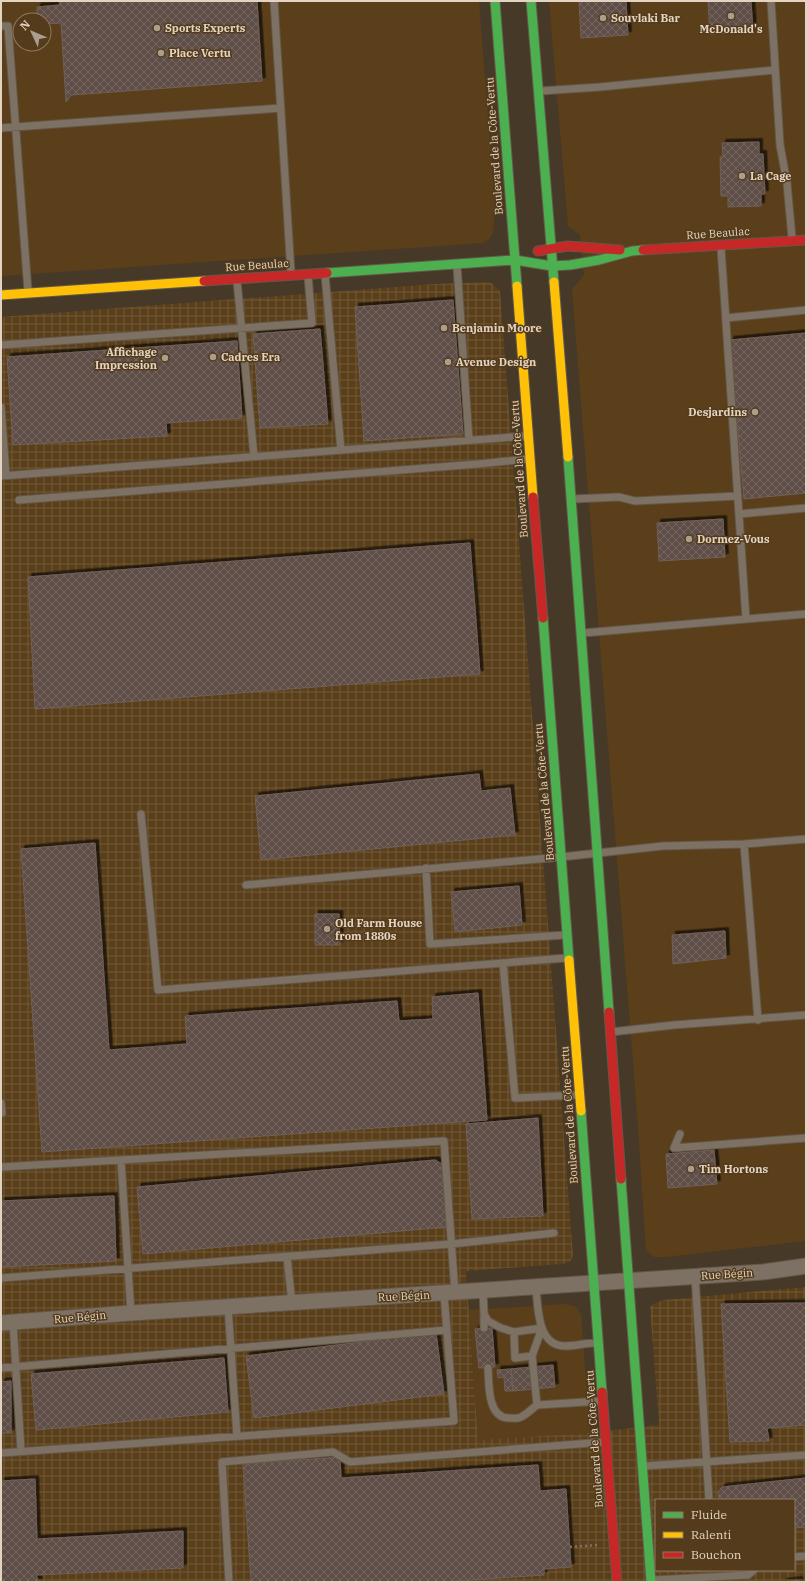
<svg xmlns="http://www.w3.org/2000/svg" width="807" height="1583" font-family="'IBM Plex Serif',serif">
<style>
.built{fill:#5a3f1a;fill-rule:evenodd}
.industrial{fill:url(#industrial-grid);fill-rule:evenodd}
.building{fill:url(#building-cross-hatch);stroke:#6f6059;filter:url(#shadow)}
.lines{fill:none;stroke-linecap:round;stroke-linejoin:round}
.lane-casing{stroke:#635749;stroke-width:9}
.street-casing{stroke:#635749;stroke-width:17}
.fast-casing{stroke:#635749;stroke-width:11}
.slow-casing{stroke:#635749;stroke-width:11}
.jam-casing{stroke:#635749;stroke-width:11}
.path{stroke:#7e7466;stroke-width:2.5;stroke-dasharray:2 3;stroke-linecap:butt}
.lane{stroke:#7d7163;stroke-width:7}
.street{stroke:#7d7163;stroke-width:15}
.fast{stroke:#4caf50;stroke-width:9}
.slow{stroke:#ffc107;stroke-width:9}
.jam{stroke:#c62828;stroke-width:9}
.poi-dot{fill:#ac9e8c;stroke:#533b1b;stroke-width:1.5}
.labels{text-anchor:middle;stroke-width:3;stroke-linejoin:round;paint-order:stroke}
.poi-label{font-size:11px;font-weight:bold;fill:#e3d4c2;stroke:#533b1b;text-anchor:start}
.street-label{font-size:11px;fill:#e3d4c2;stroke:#533b1b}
</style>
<defs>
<pattern id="industrial-grid" width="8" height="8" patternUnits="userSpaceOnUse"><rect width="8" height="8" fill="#5a3f1a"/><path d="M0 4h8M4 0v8" fill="none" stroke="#725a3a"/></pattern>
<pattern id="building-cross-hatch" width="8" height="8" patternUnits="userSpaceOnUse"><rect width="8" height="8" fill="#5f4d47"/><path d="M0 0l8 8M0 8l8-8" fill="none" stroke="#766660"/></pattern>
<filter id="shadow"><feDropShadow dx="3.5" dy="-3.5" stdDeviation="0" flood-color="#0009"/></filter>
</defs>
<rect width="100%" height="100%" fill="#463928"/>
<!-- built -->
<path class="built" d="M1,1h478l16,207 -2,25 -4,6 -6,4 -482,33zM20,20h24v24h-24z
M549,1h257v1240l-140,16h-12l-8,-7 -9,-137 -65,-824 12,-14 -4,-40 -12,-9z
M564,1304l11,2 6,8 9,119 -112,8 -9,-131z"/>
<!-- industrial -->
<path class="industrial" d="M490,282l10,9 73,965 -3,6 -8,2 -96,7 12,169 112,-7 69,-8 -9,-118 5,-4 9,-3 142,-13v295h-805v-1265l434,-33zM656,1500h138v70h-138z"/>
<!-- building -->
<path class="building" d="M59,1h198l5,80 -190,14 -6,7 -5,-79 -17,1v-4h-7v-13l23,-2z
M579,1h47l2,34 -47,3z
M708,1h43l2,31 -43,2z
M759,142v12h4l2,40h-4v12l-33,1v-11h-7l-1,-39h3l-1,-14z
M453,300l10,134 -99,7 -9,-134z
M320,329l8,95 -68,4 -7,-94z
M806,333v160l-62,6 -14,-159z
M237,341l5,77 -76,5 1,13 -154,9 -6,-88z
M723,519l2,38 -66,4 -2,-38z
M470,543l10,131 -445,35 -7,-132z
M479,774l2,17 29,-3 5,47 -254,25 -6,-64z
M95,843l14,207 78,-6 -2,-28 212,-15 2,20 34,-2 -1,-22 46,-4 9,127 -445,32 -21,-303z
M519,886l3,39 -67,7 -4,-40z
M315,914h24l1,31h-25z
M725,931l1,27 -53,6 -1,-29z
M538,1118l5,98 -71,3 -6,-95z
M714,1150l3,34 -49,4 -2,-34z
M435,1160l7,4 4,63 -303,27 -6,-67z
M114,1196l2,65 -115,6v-66z
M806,1303v122l-39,3 2,13 -39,1 -9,-138z
M492,1328l3,39 -16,1 -4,-39z
M436,1333l8,61 -190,24 -8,-62z
M224,1358l4,54 -192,18 -5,-56z
M553,1365l2,22 -42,4 -2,-22z
M511,1369l2,22h-8l-1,-14 -6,1 -1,-8z
M11,1381v52h-10v-51z
M340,1457l1,21 197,-13 2,26 26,-2 5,78 -27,2v6l-104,7h-189l-8,-118z
M806,1478v49l-12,1v-28h-75l-1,-8 4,-5z
M35,1479l2,60 146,-8v37l-147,7 3,7h-38v-101z
M799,1580l1,2h-17z"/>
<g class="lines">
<defs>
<path id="lane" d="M274,1l17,272
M771,1l9,144 7,38 5,55
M1,26h7l20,265
M540,91l60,-4 175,-17
M1,128l280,-20
M721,248l25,371
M457,266l12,174
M325,275l16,175
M237,281l17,175
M726,318l80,-8
M1,345l311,-22 -4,-47
M1,407l5,68
M1,476l525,-40
M573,499l46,-2 16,4 103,-5
M19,500l459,-36 50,-5
M739,514l67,-6
M583,633l223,-19
M141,814l17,176 408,-32
M744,844l14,176
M426,868l4,76 135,-9
M246,885l315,-28 102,-11 81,-2 62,-5
M503,963l12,135 62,-3
M611,1032l63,-7 132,-10
M1,1103l1,10
M680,1134l-6,14 132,-10
M121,1160l10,153
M1,1167l443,-26 11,152
M287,1257l5,46
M695,1276l14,224
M1,1278l450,-34 103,-11
M536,1288c2,19 1,58 29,58 10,0 21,-3 31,-3
M483,1291l1,23 4,7 13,7 13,4 28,-4 -10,28 5,49 64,-4
M228,1307l9,129
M484,1314v14
M13,1322l8,129
M514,1332l1,26 17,-2
M1,1368l446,-38
M488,1368c1,15 -1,50 21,50 4,0 9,1 12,-1 6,-3 11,-8 16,-12
M1,1453l453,-32 -10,-127
M645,1466l161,-11
M794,1557l12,-1
M653,1580l95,-5 6,-5
M229,1582l-7,-120 111,-10 17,10 254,-20"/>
<path id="street" d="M1,1323l130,-10 632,-41 43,-6"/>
<path id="fast" d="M495,1l22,285
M531,1l23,281
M327,273l188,-13 37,6 18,-1 29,-5 33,-9 11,-1
M568,457l41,555
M543,618l26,342
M581,1111l21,281
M621,1179l30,403"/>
<path id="slow" d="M554,282l14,175
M517,286l16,211
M1,295l203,-14
M569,960l12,151"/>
<path id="jam" d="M643,250l163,-10
M538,251l30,-5 52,4
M204,281l123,-8
M533,497l10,121
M609,1012l12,167
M602,1392l15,190"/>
</defs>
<!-- lane casing -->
<use href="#lane" class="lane-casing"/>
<!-- street casing -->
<use href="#street" class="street-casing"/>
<!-- fast casing -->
<use href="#fast" class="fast-casing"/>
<!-- slow casing -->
<use href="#slow" class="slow-casing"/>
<!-- jam casing -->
<use href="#jam" class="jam-casing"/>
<!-- path -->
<path class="path" d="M570,1547l27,-2"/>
<!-- lane -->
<use href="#lane" class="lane"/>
<!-- street -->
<use href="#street" class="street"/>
<!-- fast -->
<use href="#fast" class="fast"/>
<!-- slow -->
<use href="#slow" class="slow"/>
<!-- jam -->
<use href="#jam" class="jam"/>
</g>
<!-- markers -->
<g class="poi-dot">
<circle cx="731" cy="16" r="4"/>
<circle cx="603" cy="18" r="4"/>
<circle cx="157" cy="28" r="4"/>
<circle cx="161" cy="53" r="4"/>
<circle cx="742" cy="176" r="4"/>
<circle cx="444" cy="328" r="4"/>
<circle cx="213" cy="357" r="4"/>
<circle cx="165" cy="358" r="4"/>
<circle cx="448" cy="362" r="4"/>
<circle cx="755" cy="412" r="4"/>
<circle cx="689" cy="539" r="4"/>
<circle cx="327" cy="929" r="4"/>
<circle cx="691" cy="1169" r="4"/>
</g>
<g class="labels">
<!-- poi labels -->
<g class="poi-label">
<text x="611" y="22">Souvlaki Bar</text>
<text x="165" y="32">Sports Experts</text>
<text x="731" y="33" text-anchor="middle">McDonald's</text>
<text x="169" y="57">Place Vertu</text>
<text x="750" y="180">La Cage</text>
<text x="452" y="332">Benjamin Moore</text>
<text x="157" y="356" text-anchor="end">Affichage<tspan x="157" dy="13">Impression</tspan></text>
<text x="221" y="361">Cadres Era</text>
<text x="456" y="366">Avenue Design</text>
<text x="747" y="416" text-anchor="end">Desjardins</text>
<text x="697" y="543">Dormez-Vous</text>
<text x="335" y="927">Old Farm House<tspan x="335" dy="13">from 1880s</tspan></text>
<text x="699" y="1173">Tim Hortons</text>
</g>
<!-- street labels -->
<g class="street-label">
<text transform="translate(494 146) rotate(-94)" y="4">Boulevard de la Côte-Vertu</text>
<text transform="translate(718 233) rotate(-4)" y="4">Rue Beaulac</text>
<text transform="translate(257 265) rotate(-4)" y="4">Rue Beaulac</text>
<text transform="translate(519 469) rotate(-94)" y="4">Boulevard de la Côte-Vertu</text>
<text transform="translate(544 792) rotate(-95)" y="4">Boulevard de la Côte-Vertu</text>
<text transform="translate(569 1115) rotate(-94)" y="4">Boulevard de la Côte-Vertu</text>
<text transform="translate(727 1274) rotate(-4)" y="4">Rue Bégin</text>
<text transform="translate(404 1296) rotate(-3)" y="4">Rue Bégin</text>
<text transform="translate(80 1317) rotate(-5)" y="4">Rue Bégin</text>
<text transform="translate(594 1439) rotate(-94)" y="4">Boulevard de la Côte-Vertu</text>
</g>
</g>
<!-- border -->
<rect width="807" height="1583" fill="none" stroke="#e3d4c2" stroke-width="4"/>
<!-- legend -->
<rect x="655" y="1499" width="140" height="72" fill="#533b1b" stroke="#8d785e"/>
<rect x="663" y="1512" width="20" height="6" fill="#4caf50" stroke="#8d785e"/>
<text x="691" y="1519" font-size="12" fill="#e3d4c2">Fluide</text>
<rect x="663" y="1532" width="20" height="6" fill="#ffc107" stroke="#8d785e"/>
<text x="691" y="1539" font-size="12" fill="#e3d4c2">Ralenti</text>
<rect x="663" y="1552" width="20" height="6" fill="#c62828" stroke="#8d785e"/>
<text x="691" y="1559" font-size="12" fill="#e3d4c2">Bouchon</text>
<!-- north arrow -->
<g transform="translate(32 32) rotate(314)"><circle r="19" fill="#533b1b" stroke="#8d785e"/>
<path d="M0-3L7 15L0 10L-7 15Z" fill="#ac9e8c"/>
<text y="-6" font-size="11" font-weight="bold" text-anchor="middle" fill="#e3d4c2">N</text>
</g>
</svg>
